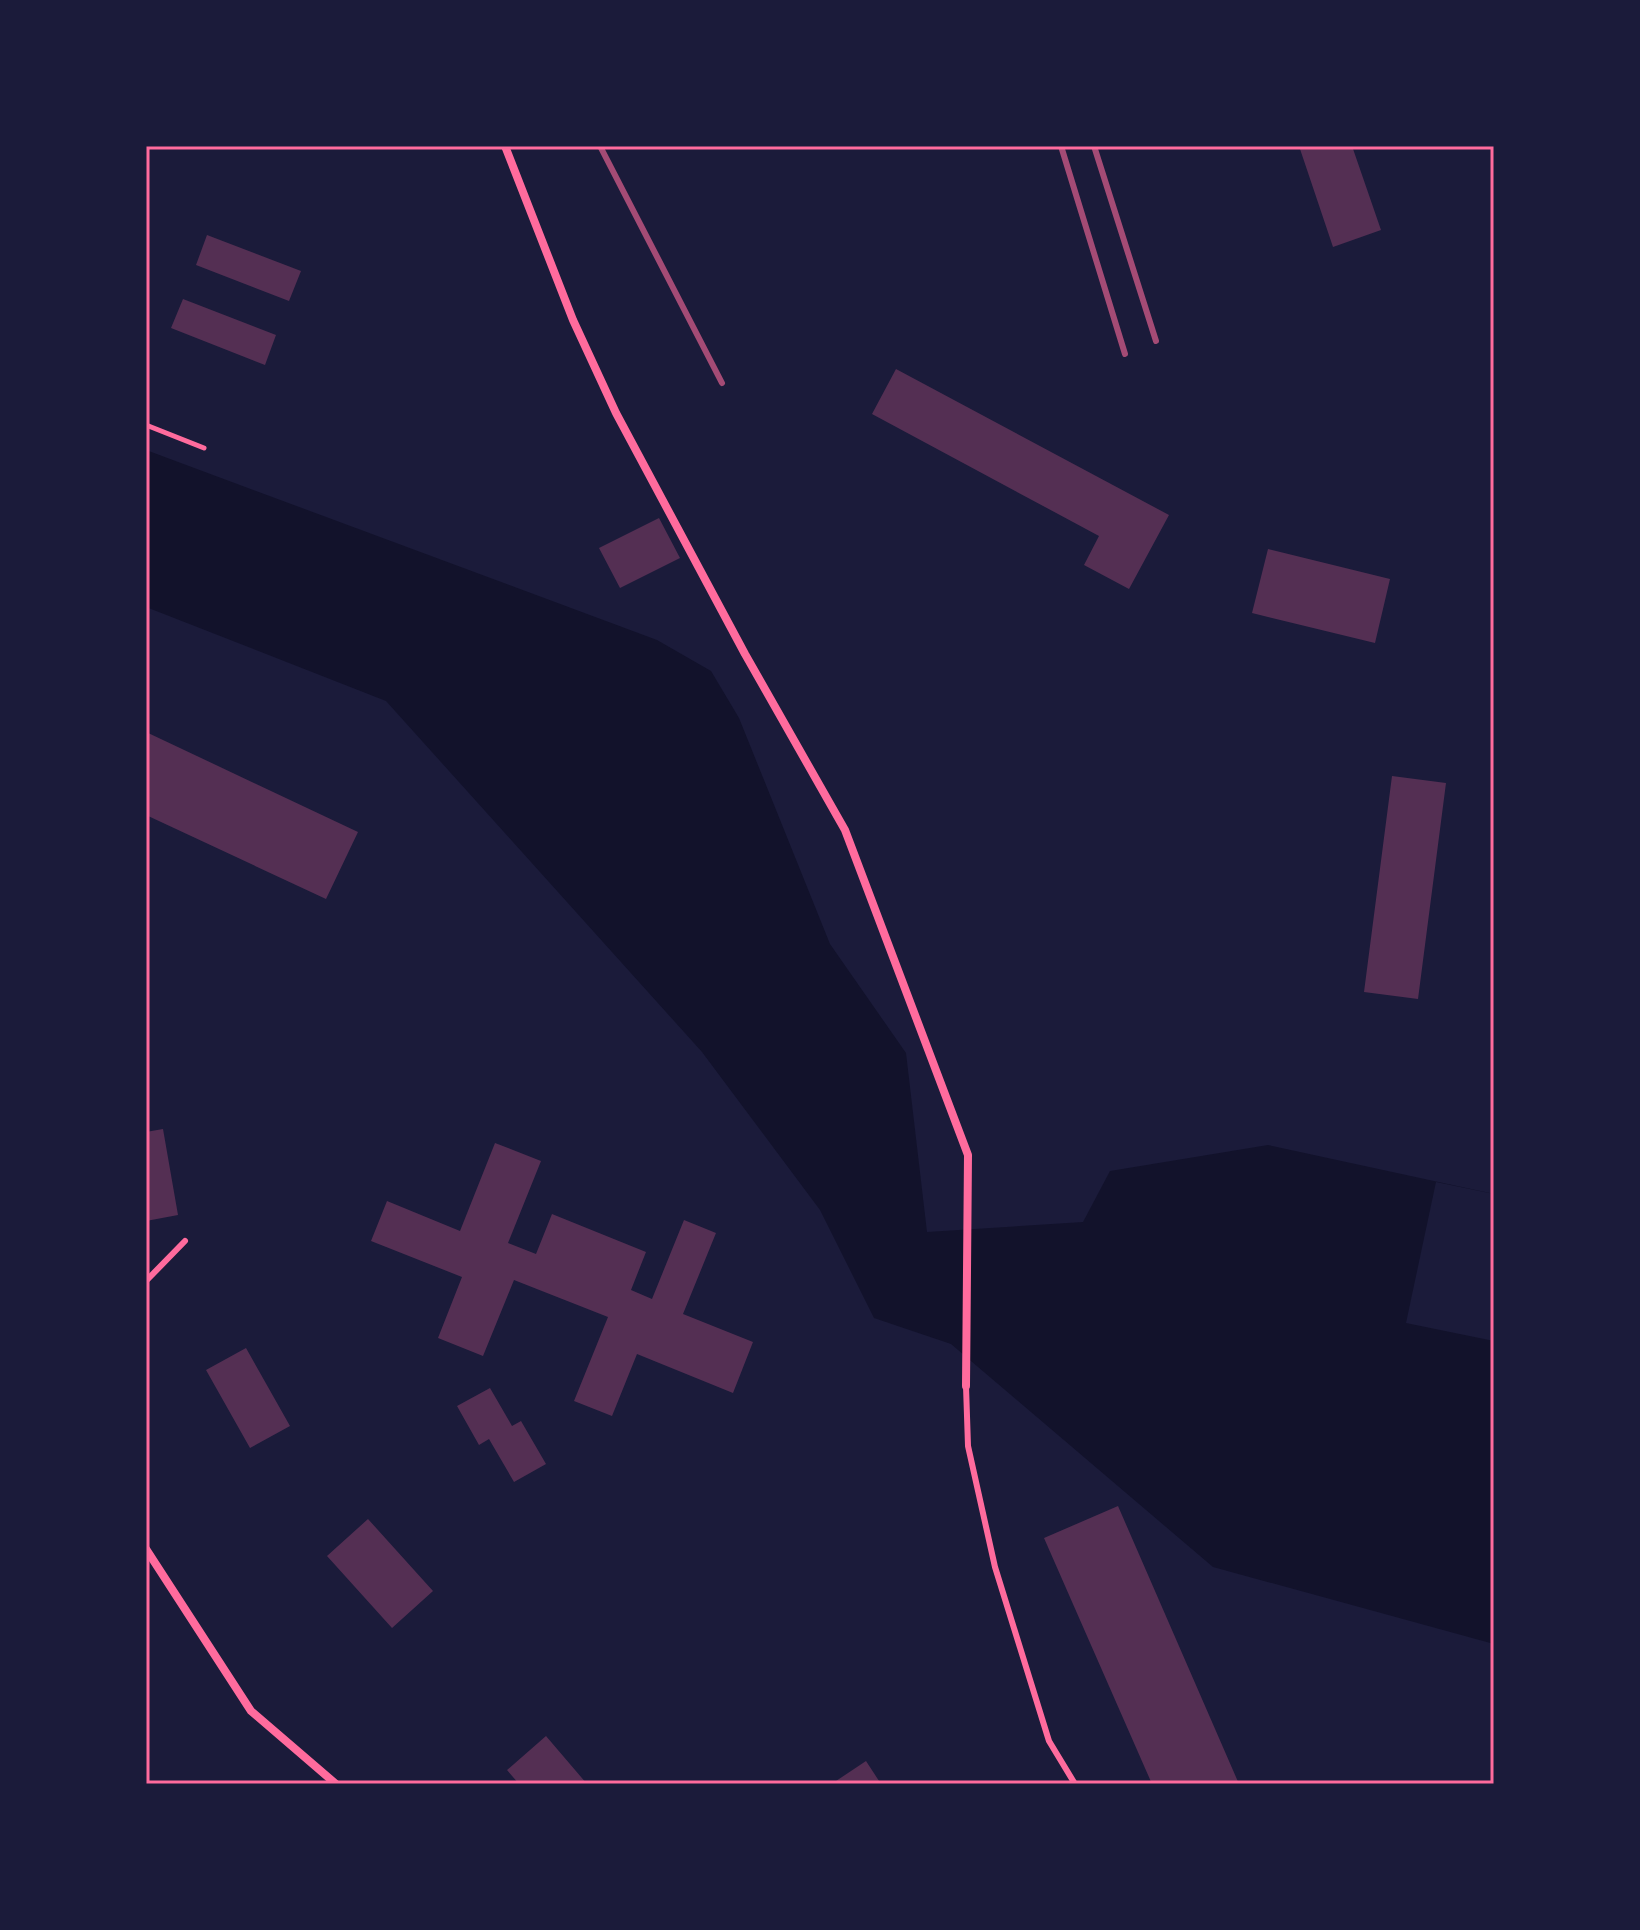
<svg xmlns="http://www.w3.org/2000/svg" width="1640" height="1930" font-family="'Open Sans',sans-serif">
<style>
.water{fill:#12122b}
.pier{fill:#1b1b3a}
.building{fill:#542f53}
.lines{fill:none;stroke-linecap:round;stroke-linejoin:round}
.path{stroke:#ff6b9d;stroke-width:5}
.service{stroke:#ff6b9d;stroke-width:6}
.minor{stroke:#ff6b9d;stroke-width:8}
.rail{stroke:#a44b75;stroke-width:6}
.neatline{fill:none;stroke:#ff6b9d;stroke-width:3}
</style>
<rect width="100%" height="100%" fill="#1b1b3a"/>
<!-- water -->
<path class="water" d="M146,450l511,190 54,31 28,47 91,226 76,109 21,179 156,-10 27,-51 158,-26 226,49v450l-281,-77 -262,-223 -77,-26 -54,-108 -118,-158 -316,-351 -240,-94z"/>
<!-- pier -->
<path class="pier" d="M1436,1182l58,12v147l-88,-18z"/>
<!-- building -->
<path class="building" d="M1299,146h53l29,84 -48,17z
M207,235l94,36 -12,30 -93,-36z
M183,299l93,36 -11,30 -94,-37z
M896,369l273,146 -40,74 -45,-24 15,-29 -227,-122z
M659,518l21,40 -60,30 -21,-40z
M1268,549l122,30 -15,64 -123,-30z
M146,732l212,100 -32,67 -180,-84z
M1392,776l54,7 -28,216 -54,-7z
M163,1129l15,86 -32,6v-89z
M495,1143l46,18 -33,82 28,11 16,-40 94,38 -15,38 21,9 32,-79 32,13 -33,81 70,28 -20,51 -96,-39 -25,62 -38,-15 34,-84 -94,-37 -31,76 -45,-18 24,-61 -91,-36 16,-40 73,30z
M246,1348l44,78 -40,22 -44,-78z
M490,1388l22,38 9,-5 25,43 -32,18 -25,-43 -10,6 -22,-39z
M1118,1506l121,278h-87l-108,-246z
M368,1519l65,72 -41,37 -65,-72z
M546,1736l41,48h-68l-12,-14z
M866,1761l15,23h-43l-2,-3z"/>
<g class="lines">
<!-- path -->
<path class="path" d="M146,425l58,23"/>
<!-- service -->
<path class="service" d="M146,1281l39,-40
M966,1386l2,60 27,121 54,174 26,43"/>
<!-- minor -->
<path class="minor" d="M505,146l68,174 43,93 129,241 100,176 123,325 -2,231
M146,1549l105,162 85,73"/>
<!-- rail -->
<path class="rail" d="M600,146l122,237
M1061,146l64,208
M1094,146l62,195"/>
</g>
<!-- border -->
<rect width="1640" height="1930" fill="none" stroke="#1b1b3a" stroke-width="296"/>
<rect x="148" y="148" width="1344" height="1634" class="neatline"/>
</svg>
